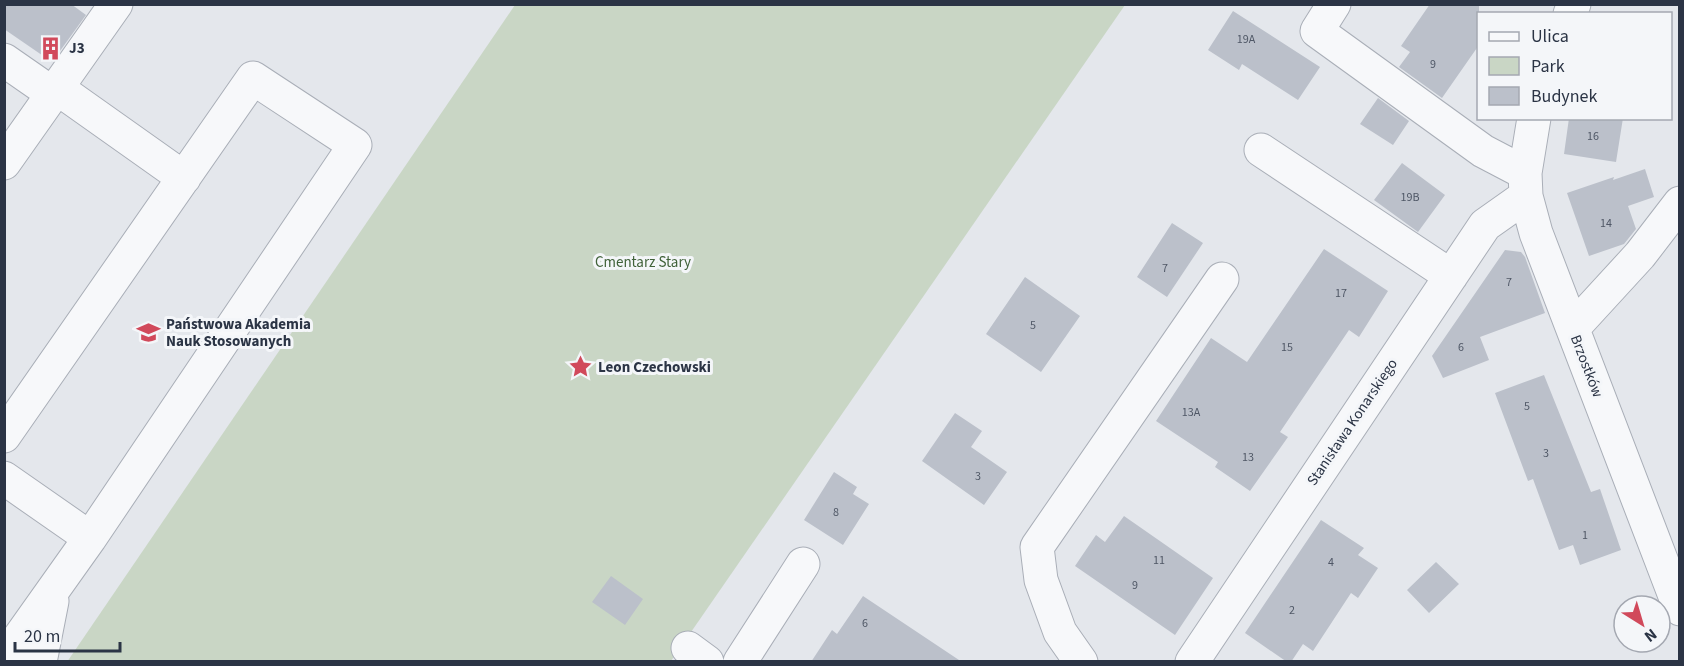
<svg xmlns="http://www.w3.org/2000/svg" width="1684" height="666" font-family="'Source Sans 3',sans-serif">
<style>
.green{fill:#c9d6c5}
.building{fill:#bbc0ca}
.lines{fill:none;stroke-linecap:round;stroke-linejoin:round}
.minor-casing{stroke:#a9aeb7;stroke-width:35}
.minor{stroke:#f7f8fa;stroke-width:33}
.labels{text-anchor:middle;stroke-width:6;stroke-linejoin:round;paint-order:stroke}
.number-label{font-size:12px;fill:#4f5766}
.poi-label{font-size:15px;font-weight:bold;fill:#2b3445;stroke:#f4f6f9;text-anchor:start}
.park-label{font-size:15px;fill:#3f6138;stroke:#f4f6f9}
.street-label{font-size:15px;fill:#2b3445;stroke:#f4f6f9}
</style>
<rect width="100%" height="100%" fill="#e4e7ec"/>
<!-- green -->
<path class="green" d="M515,5h610l-454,656 -604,1z"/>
<!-- building -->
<path class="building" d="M4,4h67l15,11 -34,47 -48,-33z
M1430,4h49v41l-37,53 -43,-31 11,-15 -9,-6z
M1233,11l87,56 -22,33 -56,-36 -3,6 -31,-20z
M1378,98l31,23 -16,24 -33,-21z
M1569,118h54l-7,44 -52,-8z
M1402,163l43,32 -27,37 -44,-32z
M1645,169l9,28 -26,9 8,23 -12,15 -35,12 -22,-63 47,-16 -1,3z
M1172,223l31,20 -36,54 -30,-20z
M1324,249l64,42 -29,46 -10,-7 -69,102 8,5 -38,54 -35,-24 3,-5 -62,-41 55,-83 36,24z
M1505,250l16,2 4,5 20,56 -65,24 9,23 -46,18 -11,-22z
M1025,277l55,39 -39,56 -55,-38z
M1544,375l47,117 9,-3 21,61 -41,15 -7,-20 -14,5 -26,-71 -5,2 -33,-88z
M955,413l27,18 -11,16 36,25 -23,33 -62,-44z
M834,472l23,15 -4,7 16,10 -26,41 -39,-25z
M1124,516l89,62 -38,57 -100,-69 21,-31 9,7z
M1321,520l43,28 -6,7 20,13 -20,30 -7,-5 -38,58 -10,-7 -12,18h-4l-42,-29z
M1436,562l23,22 -30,29 -22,-23z
M611,576l32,23 -18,26 -33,-23z
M863,596l99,66h-151l21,-32 5,4z"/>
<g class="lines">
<defs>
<path id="minor" d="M1334,4l-17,27 166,120 42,22
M1570,14l4,-10
M4,60l49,34
M57,88l127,90
M1534,118l-9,55 1,23 10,37 144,376
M1261,150l190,126
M4,163l112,-159
M1573,328l67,-73 40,-52
M4,436l249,-358 102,67 -265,393 -86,121
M4,478l86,60
M688,648l19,14
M40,662l12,-61
M740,662l63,-98
M1081,662l-21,-30 -19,-52 -4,-33 185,-268
M1192,662l293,-437 41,-29"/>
</defs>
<!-- minor casing -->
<use href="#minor" class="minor-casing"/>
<!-- minor -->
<use href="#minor" class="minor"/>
</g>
<!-- icons -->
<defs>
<symbol id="building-bare" viewBox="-9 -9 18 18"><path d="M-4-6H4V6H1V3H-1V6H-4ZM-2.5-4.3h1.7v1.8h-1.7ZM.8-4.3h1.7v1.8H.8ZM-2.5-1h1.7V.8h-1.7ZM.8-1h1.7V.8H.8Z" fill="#d1495b" stroke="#f4f6f9" stroke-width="2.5" paint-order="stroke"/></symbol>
<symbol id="university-bare" viewBox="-9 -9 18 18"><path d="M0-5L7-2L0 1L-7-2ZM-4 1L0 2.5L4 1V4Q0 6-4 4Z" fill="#d1495b" stroke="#f4f6f9" stroke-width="2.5" paint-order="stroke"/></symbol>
<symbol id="sight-bare" viewBox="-9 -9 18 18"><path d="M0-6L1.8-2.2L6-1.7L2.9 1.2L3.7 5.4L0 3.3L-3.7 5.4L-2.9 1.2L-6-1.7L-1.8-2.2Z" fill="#d1495b" stroke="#f4f6f9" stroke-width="2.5" paint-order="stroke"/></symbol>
</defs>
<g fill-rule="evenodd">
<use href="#building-bare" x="34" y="32" width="33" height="33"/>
<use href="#university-bare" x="132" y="316" width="33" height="33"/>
<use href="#sight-bare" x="564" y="350" width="33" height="33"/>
</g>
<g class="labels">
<!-- number labels -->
<g class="number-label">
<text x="1246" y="43">19A</text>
<text x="1433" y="68">9</text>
<text x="1593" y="140">16</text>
<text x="1410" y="201">19B</text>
<text x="1606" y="227">14</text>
<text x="1165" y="272">7</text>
<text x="1509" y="286">7</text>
<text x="1341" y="297">17</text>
<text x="1033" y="329">5</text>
<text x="1287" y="351">15</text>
<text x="1461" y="351">6</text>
<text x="1527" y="410">5</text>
<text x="1191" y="416">13A</text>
<text x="1546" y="457">3</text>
<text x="1248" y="461">13</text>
<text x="978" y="480">3</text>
<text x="836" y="516">8</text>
<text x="1585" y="539">1</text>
<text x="1159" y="564">11</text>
<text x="1331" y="566">4</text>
<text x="1135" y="589">9</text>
<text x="1292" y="614">2</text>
<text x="865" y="627">6</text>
</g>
<!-- poi labels -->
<g class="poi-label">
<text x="69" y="53">J3</text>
<text x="166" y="329">Państwowa Akademia<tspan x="166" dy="17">Nauk Stosowanych</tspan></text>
<text x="598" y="372">Leon Czechowski</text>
</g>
<!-- park labels -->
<g class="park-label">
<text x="643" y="267">Cmentarz Stary</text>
</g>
<!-- street labels -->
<g class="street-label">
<text transform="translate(1587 366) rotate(69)" y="5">Brzostków</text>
<text transform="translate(1352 422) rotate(-56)" y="5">Stanisława Konarskiego</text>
</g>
</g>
<!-- border -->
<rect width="1684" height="666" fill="none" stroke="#2b3445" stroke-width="12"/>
<!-- legend -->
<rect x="1477" y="12" width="195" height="108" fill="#f4f6f9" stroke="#a4a8b1" stroke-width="1.5"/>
<rect x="1489" y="32" width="30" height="9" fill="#f7f8fa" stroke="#a4a8b1" stroke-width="1.5"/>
<text x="1531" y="42" font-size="18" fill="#2b3445">Ulica</text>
<rect x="1489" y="57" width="30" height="18" fill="#c9d6c5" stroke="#a4a8b1" stroke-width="1.5"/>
<text x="1531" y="72" font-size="18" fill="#2b3445">Park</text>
<rect x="1489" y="87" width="30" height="18" fill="#bbc0ca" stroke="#a4a8b1" stroke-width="1.5"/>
<text x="1531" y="102" font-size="18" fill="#2b3445">Budynek</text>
<!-- north arrow -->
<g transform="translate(1642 624) rotate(143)"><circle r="28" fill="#f4f6f9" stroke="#a4a8b1" stroke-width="1.5"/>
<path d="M0-4.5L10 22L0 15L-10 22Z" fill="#d1495b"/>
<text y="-9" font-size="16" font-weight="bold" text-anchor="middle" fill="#2b3445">N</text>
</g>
<!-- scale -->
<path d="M15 642v9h105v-9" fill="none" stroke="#2b3445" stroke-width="3"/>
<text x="24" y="642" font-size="18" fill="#2b3445" stroke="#f4f6f9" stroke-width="4.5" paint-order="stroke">20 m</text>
</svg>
